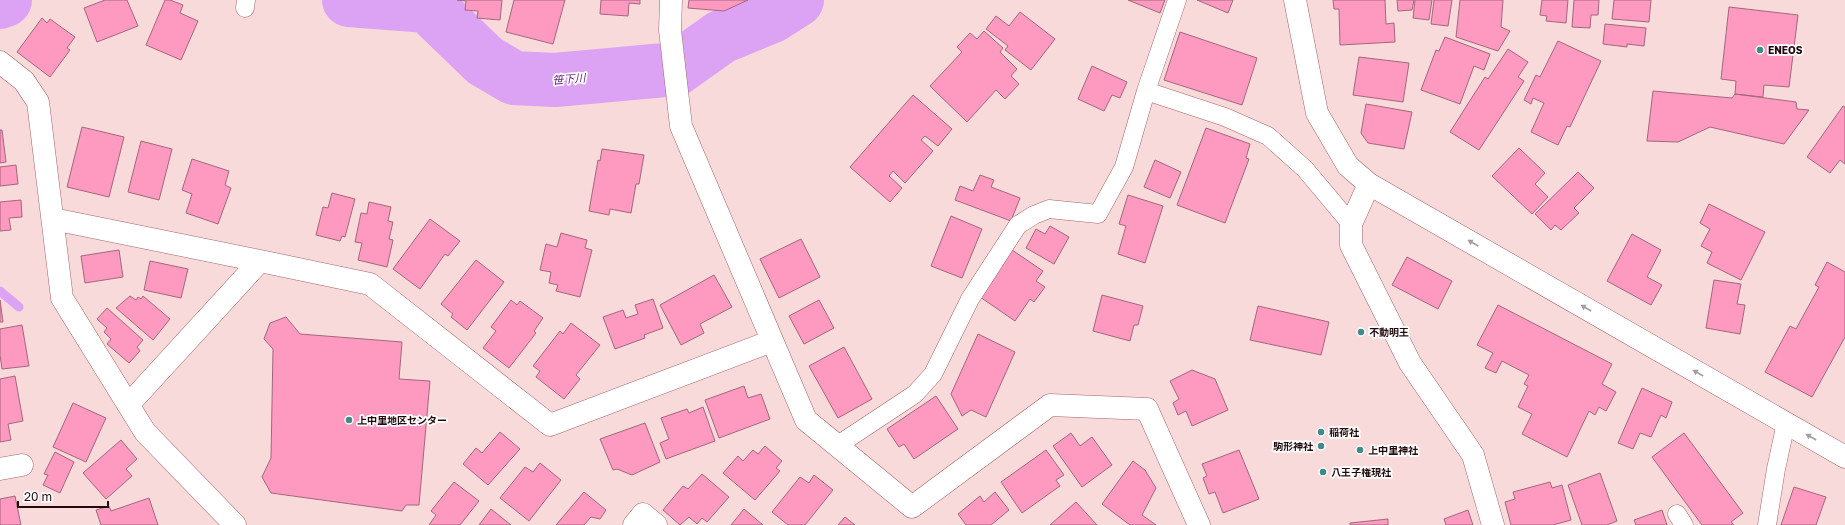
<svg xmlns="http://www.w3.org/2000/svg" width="1845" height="525" font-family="'Golos Text','Noto Sans JP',sans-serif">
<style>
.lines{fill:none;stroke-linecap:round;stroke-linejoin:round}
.stream{stroke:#dca2f4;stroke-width:9}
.river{stroke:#dca2f4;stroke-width:54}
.building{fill:#fe99c0;stroke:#a3677d}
.service-casing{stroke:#a56569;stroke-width:19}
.minor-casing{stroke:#a56569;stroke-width:23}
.tertiary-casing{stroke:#a56569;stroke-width:23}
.service{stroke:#fff;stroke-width:18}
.minor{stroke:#fff;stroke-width:22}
.tertiary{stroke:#fff;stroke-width:22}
.oneway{fill:#a69d9e}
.poi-dot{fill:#428a8a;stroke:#fff;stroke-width:1.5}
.labels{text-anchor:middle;stroke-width:3.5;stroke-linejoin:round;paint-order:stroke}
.poi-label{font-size:10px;font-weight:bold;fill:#21090c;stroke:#fff;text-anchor:start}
.water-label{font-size:11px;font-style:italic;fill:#601d78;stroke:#fff}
</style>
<rect width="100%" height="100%" fill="#f8dadb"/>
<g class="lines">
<!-- stream -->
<path class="stream" d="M0,291l19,16"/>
<!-- river -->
<path class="river" d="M349,0l79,6 57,55 29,17 41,2 121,-11 45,-32 51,-21 25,-16
M0,2l5,-2"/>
</g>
<!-- building -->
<path class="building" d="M105,0h22l11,26 -41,16 -13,-34z
M165,0h5l13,5 -3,8 18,8 -17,39 -35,-15z
M457,0h45l-2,20 -23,-2 1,-7 -13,-1 1,-9z
M514,0h51l-12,44 -47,-12z
M601,0h39v4l-11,-1 -1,13 -28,-2z
M689,0h59l-24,11 -36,-3z
M1128,0h37l-5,13z
M1197,0h36l-5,13z
M1333,0h52l1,24 8,-1 1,19 -55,3 -1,-36h-5z
M1397,0h17l-2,10 -14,1z
M1415,0h17l-3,20 -16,-2z
M1434,0h18l-4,26 -17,-2z
M1460,0h43l-2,27 9,4 -12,20 -42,-14z
M1542,0h26l-2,23 -20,-2 1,-5 -7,-1z
M1574,0h25l-1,15h-7l-1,13 -18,-1z
M1614,0h37l-2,22 -37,-3z
M1729,7l69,8 -9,72 -25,-2 -1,12 -28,-3 1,-13 -15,-2z
M1020,12l35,27 -24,31 -26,-20 3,-4 -22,-17 10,-13 13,10z
M42,18l5,5 3,-4 25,18 -8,11 3,2 -20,27 -33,-25z
M1605,24l41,4 -2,18 -17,-2v3l-24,-3z
M984,31l19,17 -3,4 17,17 -6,7 8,8 -14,15 -9,-9 -29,32 -37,-36 32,-34 -5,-5 13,-14 7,6z
M1180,32l77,26 -15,47 -78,-25z
M1445,37l45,17 -6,16 -10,-4 -14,38 -39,-14 15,-40 3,1z
M1558,41l43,20 -31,66 -3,-1 -9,19 -27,-13 13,-29 -11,-5 -2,6 -7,-4 12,-25 4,2z
M1508,49l20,13 -10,15 6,4 -45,69 -29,-18 35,-55 3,2z
M1359,57l50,6 -6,39 -50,-7z
M1092,66l35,16 -7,16 -8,-3 -8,16 -26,-12z
M1653,91l79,7 3,-4 61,8 1,7 12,1 -25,34 -74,-17 -32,15 -31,-1z
M913,95l39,34 -14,17 -13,-10 -4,4 12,11 -28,32 -12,-12 -4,5 13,12 -12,14 -40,-35z
M1366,104l46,8 -8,37 -36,-6 -7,-10z
M1843,106l2,1v57l-5,-4 -10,13 -23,-16z
M82,127l42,10 -15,60 -42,-10z
M1206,128l44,16 -4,14 3,1 -24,64 -48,-18z
M0,130h2l4,32 -6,1z
M141,141l31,8 -13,51 -31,-8z
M1519,148l26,25 -10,11 13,13 -16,17 -40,-38z
M602,149l42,6 -5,29h-3l-5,29 -21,-4 -1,6 -20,-4 9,-51 2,1z
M192,159l37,12 -4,14 6,3 -13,36 -32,-11 6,-19 -10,-4z
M1155,160l26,12 -11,26 -26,-11z
M16,165l2,19 -18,2v-19z
M1578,172l16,16 -20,20 5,5 -18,17 -6,-5 -4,5 -16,-16z
M980,175l14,5 -3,7 29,11 -9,23 -56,-21 5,-14 13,5z
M332,193l23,6 -10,38 -3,-1 -2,5 -24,-6 7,-28 5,1z
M1128,195l35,11 -18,57 -27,-9 8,-28 -7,-2z
M21,200l1,17 -13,1 2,12 -11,1v-29z
M369,202l22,5 -3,14 5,1 -4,17 4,1 -6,27 -29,-7 4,-17 -7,-1 6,-29 6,1z
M1709,204l56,28 -24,48 -34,-17 5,-11 -11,-6 9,-17 -10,-6z
M951,216l31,13 -20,49 -31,-12z
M430,219l30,22 -12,15 -3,-2 -25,35 -27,-20z
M1050,226l19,11 -15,27 -28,-16 10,-19 9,5z
M561,233l26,7 -2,8 7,2 -12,47 -24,-6 2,-6 -9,-2 2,-11 -11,-2 6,-26 11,3z
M1632,234l29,16 -14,27 15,8 -11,20 -44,-24z
M801,239l19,38 -41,21 -19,-39z
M119,250l4,27 -38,6 -4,-27z
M1012,250l31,21 -7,10 9,6 -11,15 -4,-3 -15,22 -35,-24z
M1407,257l45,24 -14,28 -46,-24z
M476,260l28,22 -37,48 -16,-13 2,-3 -12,-10z
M150,261l38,8 -7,29 -37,-8z
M1827,262l18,10v65l-33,60 -47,-25 25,-46 6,3 23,-42 -4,-2z
M714,275l18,32 -32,17 4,9 -23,12 -21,-40z
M1714,280l27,4 -4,20 8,1 -5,29 -34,-6z
M1102,295l41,11 -5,19h-4l-4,16 -37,-10z
M130,296l6,4 2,-3 3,2 2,-3 27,23 -17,21 -37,-32z
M653,299l10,29 -19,7 1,3 -30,11 -12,-32 20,-7 3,8 12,-4 -3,-9z
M0,300l3,22h-3z
M511,300l6,5 3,-4 23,17 -9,13 2,2 -27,35 -26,-20 13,-17 -5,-4z
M819,300l15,28 -30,16 -15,-28z
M1498,305l114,59 -10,20 14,8 -10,19 -7,-4 -4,8 -6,-4 -22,46 -45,-23 10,-20 -14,-7 10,-21 -4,-2 5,-9 -27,-14 -6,12 -11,-5 8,-15 -16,-8z
M1258,306l71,16 -8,33 -71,-15z
M107,308l36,32 -6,7 3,4 -11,12 -22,-19 4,-5 -7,-7 3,-4 -10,-9z
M286,317l14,17 102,8 -3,37 31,2 -11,124h-13l-4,6 -131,-18 -9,-16 9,-19 2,-109 -9,-10 6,-16z
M571,323l29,22 -24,30 4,4 -16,20 -28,-22 4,-6 -7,-5 27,-35 3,3z
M22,325l7,41 -27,3 -2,-14v-26z
M978,334l37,18 -29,65 -15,-7 -9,6 -11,-22z
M844,347l28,52 -34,19 -29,-52z
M1192,370l23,9 13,31 -36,16 -6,-15 -8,4 -5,-12 6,-4 -9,-18z
M15,376l8,45 -15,3 3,16 -11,2v-63z
M744,386l4,12 13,-4 9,25 -51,19 -14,-38z
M1642,388l30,14 -6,16 -5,-3 -10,22 -11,-4 -7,16 -15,-6z
M936,396l22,33 -44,30 -10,-15 -5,3 -12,-18z
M73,403l33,15 -20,44 -33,-15z
M703,407l12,34 -49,18 -6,-16 9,-4 -8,-21 26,-9 2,4z
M645,423l15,39 -28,13 -15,-6 -4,1 -13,-31z
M500,432l20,17 -32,36 -25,-21 13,-16 6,5z
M1071,433l9,13 12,-9 20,28 -30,22 -29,-41z
M1684,433l59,80 -12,9 3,3h-32l-50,-68z
M121,440l16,19 -11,10 6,7 -26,23 -23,-26z
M765,446l17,15 -6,7 4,3 -25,29 -32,-27 15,-17 5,5 10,-11 5,4z
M1046,450l18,25 -8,5 4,6 -38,27 -21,-31z
M1239,450l20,49 -36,14 -8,-21 -6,2 -6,-16 4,-2 -5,-12z
M55,452l19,10 -14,31 -17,-8 5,-10 -4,-1z
M1133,461l12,9 11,18 -14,27 14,10h-26l-28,-21z
M540,463l21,17 -32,41 -29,-23 25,-31 8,5z
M1600,473l17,48 -10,4h-25l-14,-40z
M702,474l27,23 -22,25 -5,-4 -5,6 -8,-7 -9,8 -17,-15 20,-24 5,3z
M814,475l19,15 -28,35h-17l-16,-13 28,-35 9,6z
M454,482l25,19 -19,24h-31l7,-10 -5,-4z
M1550,482l2,6 10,-3 9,35 -18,5h-42l-6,-23 10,-3 -2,-7z
M1794,487l32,10 -10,28h-35z
M584,492l22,18 -6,9 -9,-2 -7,8h-28z
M995,492l14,18 -18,15h-25l-8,-11 22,-18 4,6z
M15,496l6,29h-21v-26z
M149,498l9,27h-57l-5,-15 13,-4 2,5z
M1076,502l21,23h-47z
M491,509l20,16h-32z
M744,509l19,16h-32z
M1468,510l5,15h-27l-2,-6z
M1662,510l5,15h-31l-2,-5z
M845,517l10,8h-17z
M1388,519v6h-38v-2z"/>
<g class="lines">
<defs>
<path id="service" d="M245,8l1,-8
M1146,91l79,26 43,19 37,33 46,55
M838,445l77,-51 18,-20 37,-75 48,-74 16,-10 15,-6 49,5 26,-47 22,-76 31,-91
M1677,514l7,11
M1767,525l9,-56 10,-46"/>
<path id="minor" d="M671,0l-1,30 11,96 125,294 106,87 138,-102 97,4 52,116
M0,62l24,19 14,21 24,196 83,134 90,93
M1369,184l-18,40v21l59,118 63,92 20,70
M53,219l207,42
M129,404l131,-143 110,23 180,141 222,-84
M0,469l22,-4
M634,525l9,-11 13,11"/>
<path id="tertiary" d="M1295,0l22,113 31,53 21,18 476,273"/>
</defs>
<!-- service casing -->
<use href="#service" class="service-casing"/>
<!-- minor casing -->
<use href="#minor" class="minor-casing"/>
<!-- tertiary casing -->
<use href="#tertiary" class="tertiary-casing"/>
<!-- service -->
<use href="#service" class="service"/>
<!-- minor -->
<use href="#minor" class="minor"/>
<!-- tertiary -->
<use href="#tertiary" class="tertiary"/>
</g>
<!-- one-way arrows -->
<defs><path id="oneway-solid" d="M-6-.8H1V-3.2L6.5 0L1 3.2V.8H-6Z"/></defs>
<g class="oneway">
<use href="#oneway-solid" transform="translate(1473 243) rotate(-150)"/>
<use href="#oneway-solid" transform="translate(1586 308) rotate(-150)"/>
<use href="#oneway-solid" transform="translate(1698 373) rotate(-150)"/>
<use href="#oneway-solid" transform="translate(1811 437) rotate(-150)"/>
</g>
<!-- markers -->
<g class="poi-dot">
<circle cx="1760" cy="50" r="4"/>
<circle cx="1361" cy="332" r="4"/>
<circle cx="349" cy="420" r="4"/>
<circle cx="1321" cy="432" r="4"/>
<circle cx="1321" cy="446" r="4"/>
<circle cx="1360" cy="450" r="4"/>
<circle cx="1323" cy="472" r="4"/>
</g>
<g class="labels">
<!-- poi labels -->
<g class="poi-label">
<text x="1768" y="54">ENEOS</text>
<text x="1369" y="336">不動明王</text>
<text x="357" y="424">上中里地区センター</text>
<text x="1329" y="436">稲荷社</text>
<text x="1313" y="450" text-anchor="end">駒形神社</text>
<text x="1368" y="454">上中里神社</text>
<text x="1331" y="476">八王子権現社</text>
</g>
<!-- water labels -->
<g class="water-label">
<text transform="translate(569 79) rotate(-4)" y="4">笹下川</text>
</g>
</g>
<!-- scale -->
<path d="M18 501v6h90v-6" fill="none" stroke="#21090c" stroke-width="2"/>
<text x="24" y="501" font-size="12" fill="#21090c" stroke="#ffffff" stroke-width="3" paint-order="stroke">20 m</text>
</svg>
